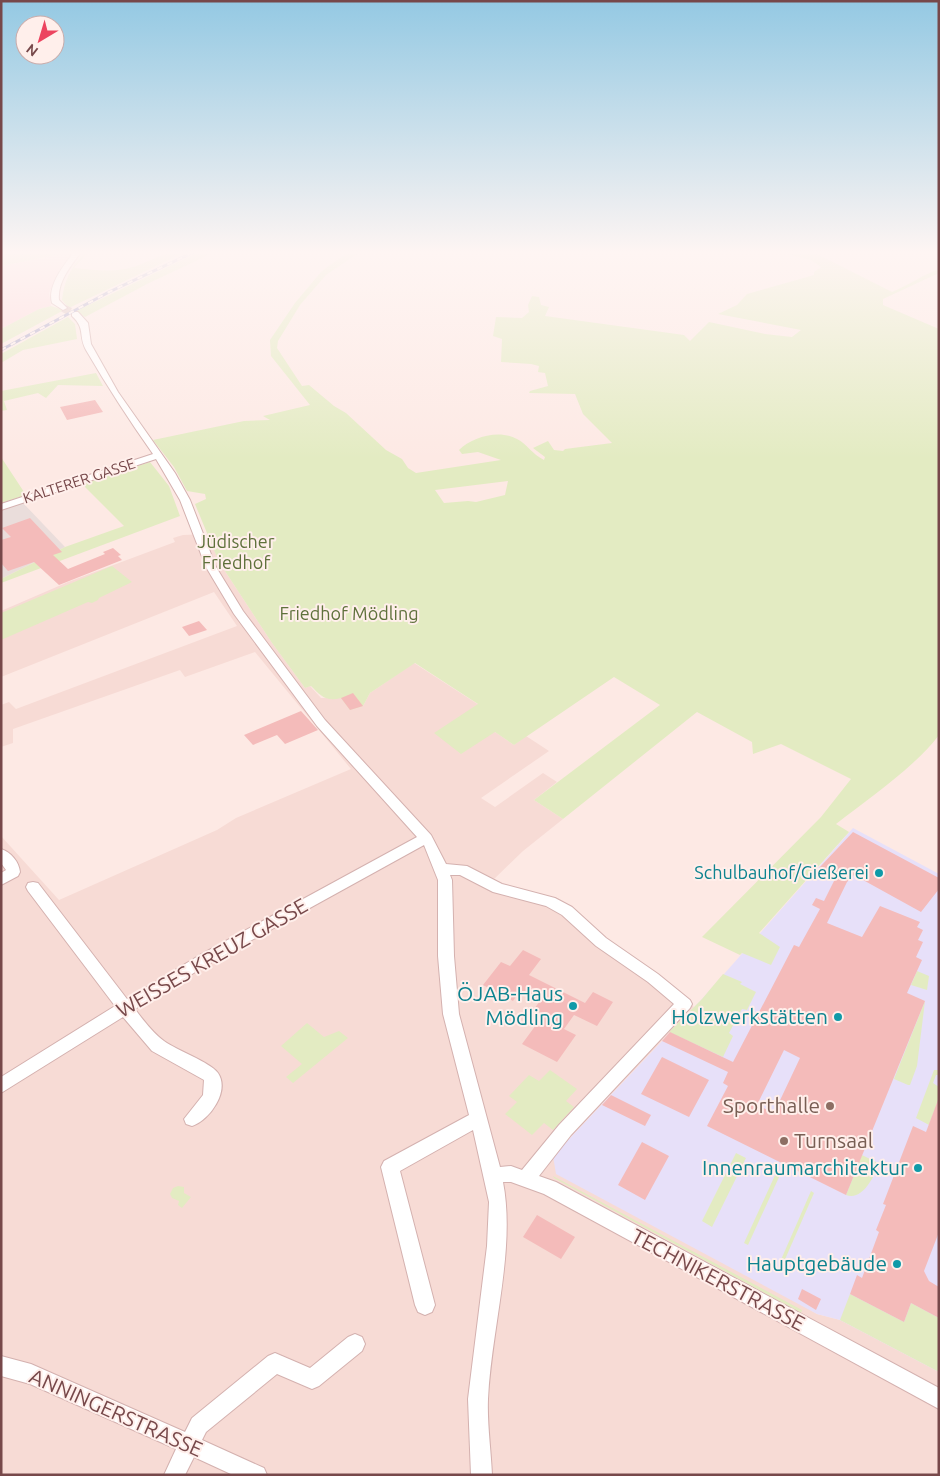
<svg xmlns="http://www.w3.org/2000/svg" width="940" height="1476" font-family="Ubuntu,sans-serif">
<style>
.residential{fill:#f7dbd5}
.commercial{fill:#fed7da}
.industrial{fill:#eadddb}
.education{fill:#e7e0f9}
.green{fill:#e3ebc2;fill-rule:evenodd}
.building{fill:#f4bbba;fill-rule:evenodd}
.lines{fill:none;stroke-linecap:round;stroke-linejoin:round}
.minor-tunnel{stroke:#dcc1be;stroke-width:8;stroke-dasharray:8 4;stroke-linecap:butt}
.minor-casing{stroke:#d4b1af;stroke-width:2}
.minor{fill:#fff;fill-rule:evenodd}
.rail-casing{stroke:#a7a2c7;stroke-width:3}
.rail{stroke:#ffefeb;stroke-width:2;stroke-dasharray:5.5;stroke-linecap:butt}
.culture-dot{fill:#0f9aa8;stroke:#ffefeb;stroke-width:2}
.education-dot{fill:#8d6e63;stroke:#ffefeb;stroke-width:2}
.labels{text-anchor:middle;stroke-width:4;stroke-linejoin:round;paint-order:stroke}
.far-street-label{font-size:15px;fill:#77484a;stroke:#ffefeb}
.park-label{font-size:18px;fill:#5f713b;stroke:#ffefeb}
.culture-label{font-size:18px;fill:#0d838f;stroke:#ffefeb;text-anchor:end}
.near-street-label{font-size:21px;fill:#77484a;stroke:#ffefeb}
.near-culture-label{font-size:21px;fill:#0d838f;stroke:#ffefeb;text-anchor:end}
.near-education-label{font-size:21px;fill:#785e54;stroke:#ffefeb;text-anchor:end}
</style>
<rect width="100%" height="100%" fill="#fde9e4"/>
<!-- residential -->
<path class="residential" d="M208,534l11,28 53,81 33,45 5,-2 11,12h20l22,8 7,-13 44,-30 65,42 16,27 19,13 12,-9 23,15 -68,47 14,9 48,-34 14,9 -23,18 29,19 -40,32 -31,30 62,19 71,56 42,25 27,26 -141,149 264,158 23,6 99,52v103h-938v-639l58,64 158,-70 19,-12 115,-49 -96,-117 -70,25 -5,-7 -167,59v14l-12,4v-42l8,-3 7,7 221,-83 -23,-34 -213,85v-66l67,-29 107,-40 -2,-4 10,-3z"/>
<!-- commercial -->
<path class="commercial" d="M74,252l-13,15 -12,26 2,13 -12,3 -38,20v-63z"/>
<!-- industrial -->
<path class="industrial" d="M23,503l42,44 -64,32v-68z"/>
<!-- education -->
<path class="education" d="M853,828l86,46v498l-99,-52 -23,-6 -261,-140 -3,-18 149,-157z"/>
<!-- green -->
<path class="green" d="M1,252h69l-69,14z
M86,252h2l-14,16c20,2 40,5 59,-1 22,-7 27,-15 52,-15l-116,56 -7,-8c2,-19 9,-34 24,-48z
M199,252h16l-66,31 -64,34 -9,-6z
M350,252h10l-34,23 -26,30 -22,36 -1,7 25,38 7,-1 25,21 12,7 40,37 16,9 6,9 8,5 85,-13 -23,-8 -16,2 -3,-4c13,-13 40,-21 58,-11 10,5 15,15 27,21l1,-3 -12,-9 15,-7 6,9 9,1 2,-2 47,-6 -29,-29 -8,-20 -46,-1 1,-2 18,-5 -3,-13 -7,-1 1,-6 -8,-2 -30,-2 1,-23 -9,-3 3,-19 26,1 7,-6 -1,-7 4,-9 7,1 2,8 8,2 -4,9 139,19 6,6 19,-19 56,12 27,3 9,-7 -83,-16 19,-9 10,-11 67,-19v-3l7,-5 -10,-7 -32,-8h34l79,40c17,-7 30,-17 47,-23v4l-56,26v6l56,24v406c-23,31 -72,65 -103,89l13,8 -90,101 21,14 -9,18 -29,-12 -2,2 -38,-18 119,-120 30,-38 -70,-35 -28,10 -1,-12 -55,-30 -134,107 -29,-19 126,-95 -46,-28 -100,68 -19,-13 -34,22 -27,-21 44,-29 -63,-41 -45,30 -7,13 -13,4 -9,-12c-15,4 -20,-2 -30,-12l-6,2 -33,-45 -53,-81 -24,-58 11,-5 -1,-5 -18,-3 -13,-24 -21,-27 91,-19 26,-1 -7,-4 47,-11 -39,-49 -1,-16 25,-37 26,-31 13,-10zM508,481l-3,14 -29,7 -8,-1 -24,2 -9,-13z
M51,306l13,4 -63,34v-15l38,-20z
M68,317l7,7 2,15 -54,11 -22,13v-9z
M96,373l7,13 -45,-1 -12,13 -8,-5 -34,8 3,9 -6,1v-20z
M1,457l25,38 -25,8z
M150,462l19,24 11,30 -179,67v-4l64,-32 59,-21 -42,-42z
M112,566l20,16 -33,16 -1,2 -6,3 -4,-1 -87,38v-27z
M917,971l12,5 -2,14 -16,-5z
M723,974l19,8 -2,2 16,8 -9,18 -5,-1 -13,24 4,3 -10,21 -54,-25 33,-33z
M925,1001l-8,65 -7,19h-2l-14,-6z
M307,1023l17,14 15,-6 9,7 -55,45 -7,-6 16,-13 -21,-18z
M550,1070l27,19 -11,12 8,6 -21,23 -9,-7 -12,12 -27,-21 12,-12 -8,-6 20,-21 10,6z
M934,1070h5v5h-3l-3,8 6,4v11l-10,27 -13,-7z
M736,1153l10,5 -34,69 -10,-6z
M862,1155l18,9c-7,13 -17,37 -34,31z
M776,1173l4,2 -32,70 -4,-2z
M553,1176l249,134 -1,3 -247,-135z
M178,1186l6,1v6l7,4 -9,11 -4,-3 1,-4 -7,-3 -2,-4 3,-6z
M811,1191l3,2 -31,71 -3,-2z
M850,1294l54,28 7,-19 28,15v54l-99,-52z"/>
<!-- building -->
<path class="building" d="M95,400l8,12 -36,8 -7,-13z
M30,518l32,34 -9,3 15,14 37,-15 -2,-2 10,-4 8,7 -3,1 4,4 -63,25 -25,-23 -26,9 -7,-8v-23l10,-3 -9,-9z
M199,621l8,9 -18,6 -7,-9z
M353,693l10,13 -13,4 -9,-12z
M301,711l17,19 -33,14 -8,-9 -24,10 -9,-10z
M853,832l86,46v11l-18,23 -67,-37 -7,7 -20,41 35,14 18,-31 40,16 -3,5 6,3 -5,10 5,2 -7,15 6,3 -15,33 18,8 -79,194 -139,-69 21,-40 -5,-3 5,-11 -66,-31 8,-9 63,30 61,-117 5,2 21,-38 -8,-4 4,-7 8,3 12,-24 -17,-9zM784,1050l16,8 -26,55 -17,-8z
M523,950l18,9 -12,16 56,28 8,-11 20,10 -16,24 -23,-11 -10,14 12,6 -19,27 -35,-18 22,-30 -10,-5 6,-8 -20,-10 -7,10 -30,-16 18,-23 9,4z
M662,1057l47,23 -20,37 -48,-23z
M611,1095l40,20 -6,11 -43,-21z
M938,1100l1,132 -15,39 5,10 10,6v31l-28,-15 -7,19 -54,-28 7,-19 5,3 17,-46 -3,-2 10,-25 -3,-1 30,-78 13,6z
M642,1142l27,14 -24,44 -27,-15z
M537,1215l38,22 -14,22 -38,-22z
M802,1289l19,10 -5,11 -18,-11z"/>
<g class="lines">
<!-- minor-tunnel -->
<path class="minor-tunnel" d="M63,308l12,6"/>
<defs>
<path id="minor" d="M74,252h7c-10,14 -24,30 -22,48l8,8 -4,2 -11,-7c-5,-17 12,-38 22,-51z
M72,312h6l10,11 3,21 27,48 57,81 15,27 26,67 27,44 82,109 106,115 15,29 21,2 35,18 53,14 17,9 34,31 52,36 32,26 2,4 -2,4 -119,127 -32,41 17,6 383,206v21l-395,-215 -33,-12h-8c13,67 -12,148 -15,217 -1,25 3,51 4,76h-21l-3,-76 19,-153 2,-44 -16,-72 -73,41 35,134 -3,7 -7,3 -7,-3 -3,-7 -34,-138 3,-6 85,-46 -26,-101 -5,-58v-76l-14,-35 -214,118 -75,46c8,11 18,24 29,32 12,9 46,21 54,32 12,18 -8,47 -26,53l-6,-2 -2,-5 19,-24 1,-15 -52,-29 -29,-34 -122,76v-16l114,-71 -87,-115 -2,-4 2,-4 5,-1 5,1 89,116 73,-44 217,-118 -100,-111 -83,-112 -28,-47 -26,-67 -24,-41 -155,51v-6l152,-50c-24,-34 -46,-68 -67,-104 -8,-15 0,-21 -14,-34zM450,875h10l33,17 53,14 16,9 34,31 52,36 26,22 -115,121 -37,45 -11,-4 -11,1 -41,-153 -5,-58 -2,-76z
M1,849c10,3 18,13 19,23l-2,4 -17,9v-12l5,-3 -5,-7z
M355,1334l7,3 3,7 -3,7 -43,35 -7,3 -35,-15 -71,58 -4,8 62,28 3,7h-34l-39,-18 -9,18h-21l12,-26 -146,-65 -29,-8v-20l30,8 154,68 7,-14 76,-62 7,-3 35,15 38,-31z"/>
</defs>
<!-- minor casing -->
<use href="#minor" class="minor-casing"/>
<!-- minor -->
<use href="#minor" class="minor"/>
<defs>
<path id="rail" d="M1,350l108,-58 85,-40"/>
</defs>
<!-- rail casing -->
<use href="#rail" class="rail-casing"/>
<!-- rail -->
<use href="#rail" class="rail"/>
</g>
<!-- sky -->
<linearGradient id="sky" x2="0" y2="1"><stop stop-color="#94c9e3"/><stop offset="0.55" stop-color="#fef5f3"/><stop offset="1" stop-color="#fef5f3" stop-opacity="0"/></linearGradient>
<rect width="940" height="459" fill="url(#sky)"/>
<!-- markers -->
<g class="culture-dot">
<circle cx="879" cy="873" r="5"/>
<circle cx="573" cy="1006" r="5"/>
<circle cx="838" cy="1017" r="5"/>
<circle cx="918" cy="1168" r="5"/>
<circle cx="897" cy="1264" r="5"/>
</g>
<g class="education-dot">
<circle cx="830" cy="1106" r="5"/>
<circle cx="784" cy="1141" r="5"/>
</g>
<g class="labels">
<!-- far-street labels -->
<g class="far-street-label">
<text transform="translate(79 481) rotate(-18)" y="5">KALTERER GASSE</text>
</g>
<!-- park labels -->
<g class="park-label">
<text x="236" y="548">Jüdischer<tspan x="236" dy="21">Friedhof</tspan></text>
<text x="349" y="620">Friedhof Mödling</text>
</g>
<!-- culture labels -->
<g class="culture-label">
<text x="869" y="879">Schulbauhof/Gießerei</text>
</g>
<!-- near-street labels -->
<g class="near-street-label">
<text transform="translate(212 958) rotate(-30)" y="7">WEISSES KREUZ GASSE</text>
<text transform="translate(718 1280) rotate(28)" y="7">TECHNIKERSTRASSE</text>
<text transform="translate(116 1413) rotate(24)" y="7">ANNINGERSTRASSE</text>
</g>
<!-- near-culture labels -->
<g class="near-culture-label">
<text x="563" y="1001">ÖJAB-Haus<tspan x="563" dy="24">Mödling</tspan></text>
<text x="828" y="1024">Holzwerkstätten</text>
<text x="908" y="1175">Innenraumarchitektur</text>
<text x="887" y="1271">Hauptgebäude</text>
</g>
<!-- near-education labels -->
<g class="near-education-label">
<text x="820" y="1113">Sporthalle</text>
<text x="794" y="1148" text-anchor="start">Turnsaal</text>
</g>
</g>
<!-- border -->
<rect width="940" height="1476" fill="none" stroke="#77484a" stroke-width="5"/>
<!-- north arrow -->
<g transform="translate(40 40) rotate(218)"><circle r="24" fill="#ffefeb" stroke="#c9acab"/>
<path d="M0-4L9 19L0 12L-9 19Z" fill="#ec445f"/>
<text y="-8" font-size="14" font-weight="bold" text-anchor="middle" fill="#77484a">N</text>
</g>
</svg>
